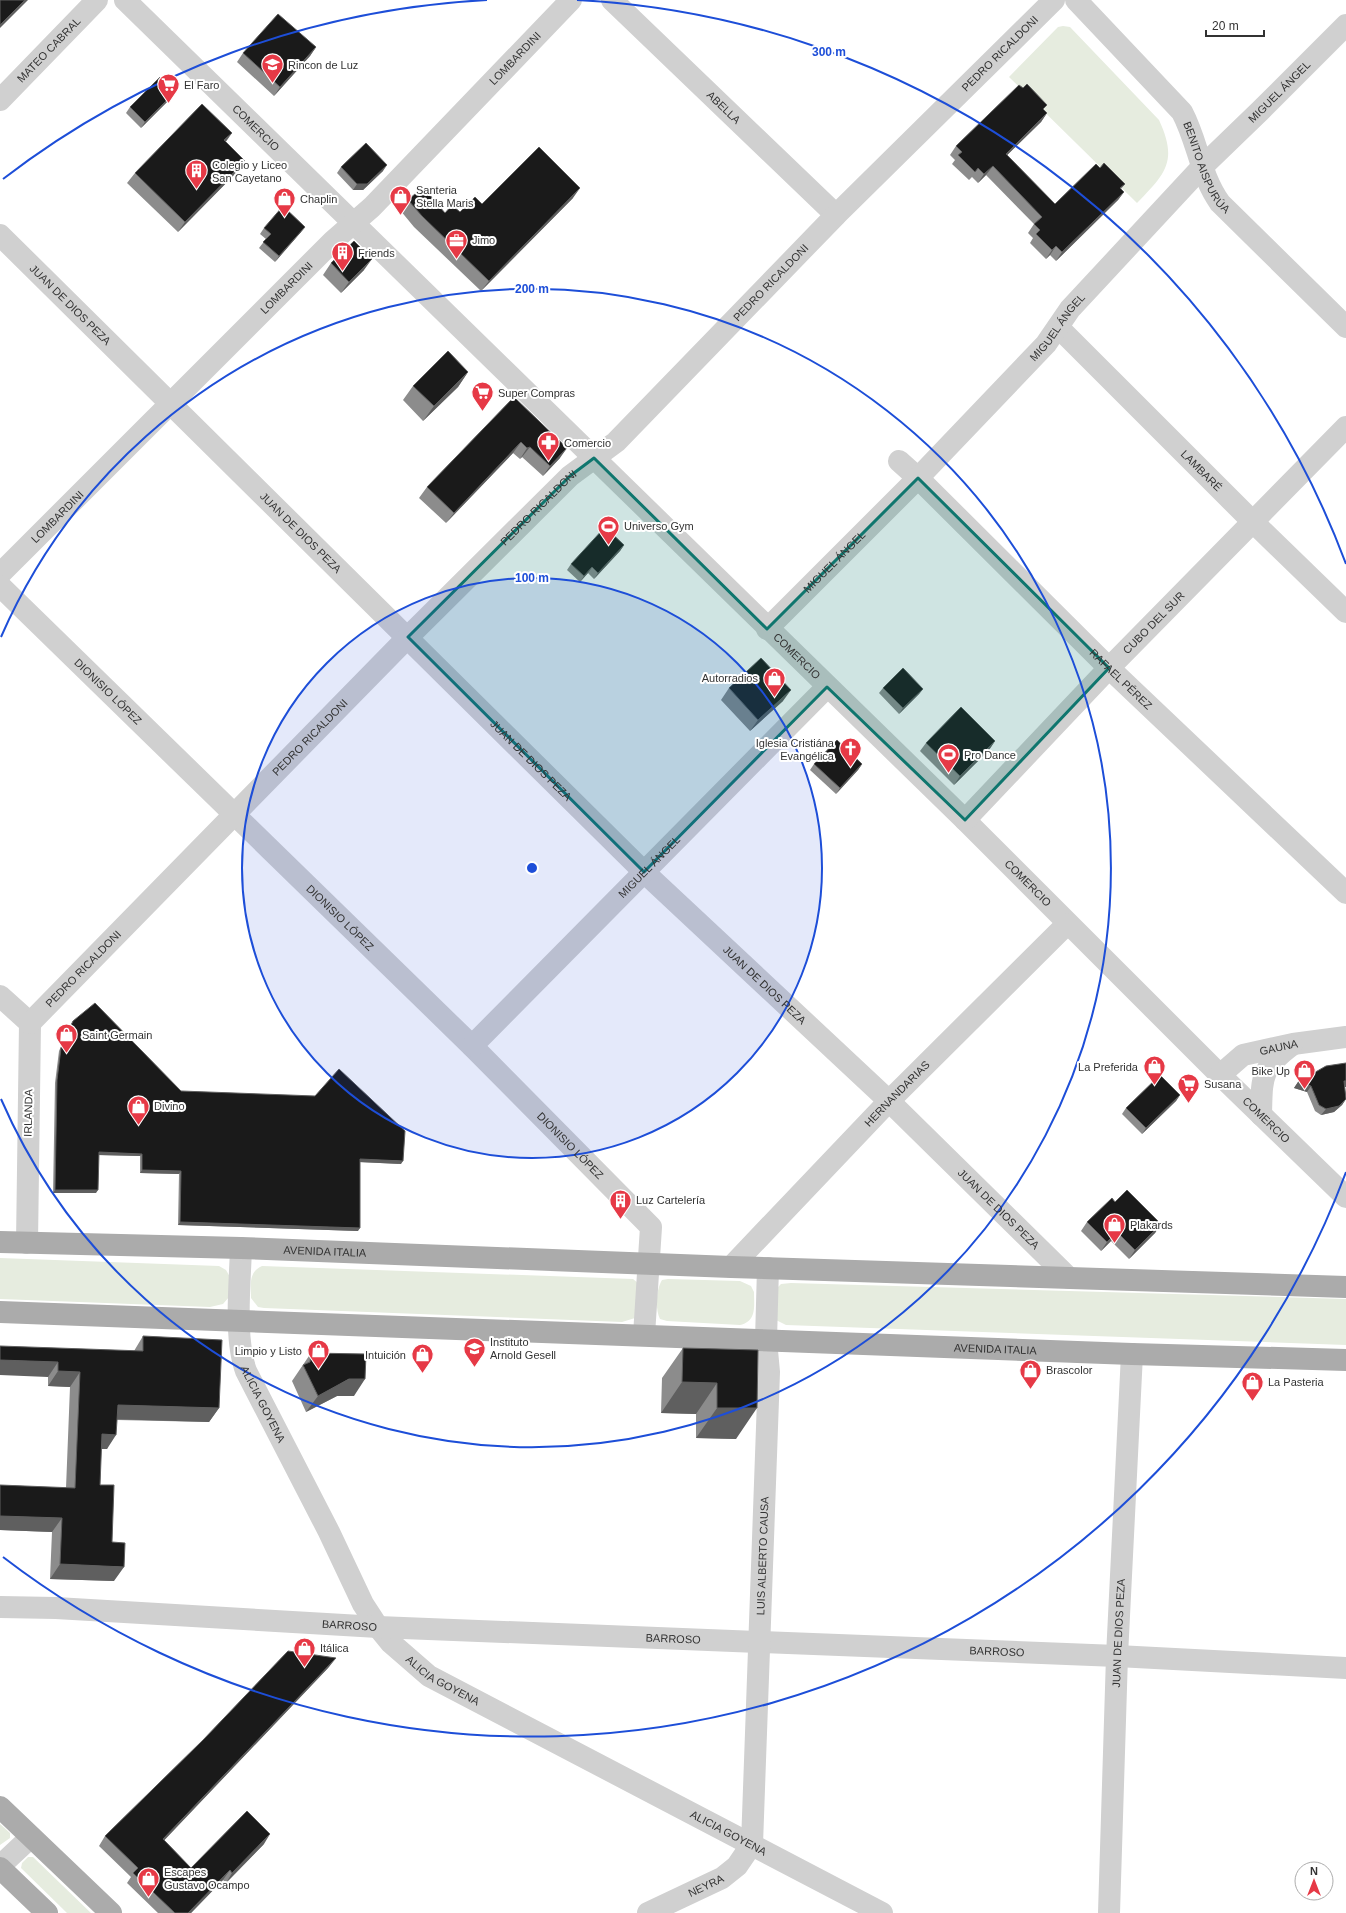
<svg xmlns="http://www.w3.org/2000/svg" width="1346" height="1913" font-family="Arial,sans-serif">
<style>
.green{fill:#e6ecdf}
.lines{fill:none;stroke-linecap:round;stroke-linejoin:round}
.minor{stroke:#d0d0d0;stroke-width:22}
.major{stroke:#ababab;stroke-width:22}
.wall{fill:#8c8c8c}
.shaded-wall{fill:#5f5f5f}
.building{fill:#1a1a1a;stroke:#5f5f5f}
.marked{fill:#0f766e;fill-opacity:0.2;stroke:#0f766e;stroke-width:3;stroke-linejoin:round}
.ring{fill:none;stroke:#1d4ed8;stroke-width:2}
.labels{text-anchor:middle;stroke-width:4;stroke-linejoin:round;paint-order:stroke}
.street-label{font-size:11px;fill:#333;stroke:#fff}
.poi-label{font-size:11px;fill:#333;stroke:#fff;text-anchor:start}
.centre{fill:#1d4ed8;stroke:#fff;stroke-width:2}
.ring-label{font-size:12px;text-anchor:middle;font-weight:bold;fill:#1d4ed8;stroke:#fff;stroke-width:4;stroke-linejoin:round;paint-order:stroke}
</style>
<rect width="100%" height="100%" fill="#fff"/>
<!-- green -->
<path class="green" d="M1063,26l7,1 89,93c19,41 7,53 -22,83l-128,-126 49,-50z
M0,1258l219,8 7,4 4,7 -1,20 -6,7 -13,3 -210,-8z
M262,1266l371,13 5,4 -3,35 -13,4 -358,-14 -6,-1 -7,-9c0,-12 -3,-26 11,-32z
M668,1279l72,2 11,5 3,6c0,14 3,29 -14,33l-73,-4 -7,-2c-5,-10 -4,-29 2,-39z
M791,1283l555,16v46l-560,-20 -10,-5v-31l5,-5z
M0,1824l10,9v5l-10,7z
M28,1857h5l58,56h-24l-46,-45 1,-5z"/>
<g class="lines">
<!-- minor -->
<g class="minor">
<path id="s1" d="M125,0l840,820 255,255 126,122"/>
<path id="s2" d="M612,0l224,215"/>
<path id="s3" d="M1076,0l106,112c16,30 18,63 38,91l126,124"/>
<path id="s4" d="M0,100l97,-100"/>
<path id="s5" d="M0,235l644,637 245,229 180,177"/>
<path id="s6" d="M1058,327l194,194 94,91"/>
<path id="s7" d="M899,461l19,17 191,190 237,225"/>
<path id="s8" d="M0,574l333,-333 39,-34 199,-207"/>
<path id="s9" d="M0,586l472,460 179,181 -7,108"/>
<path id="s10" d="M767,629l151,-151 128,-134 24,-35 132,-142 59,-57 85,-85"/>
<path id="s11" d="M965,820l144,-152 237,-241"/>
<path d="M0,996l30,27 -3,220"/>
<path id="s12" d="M30,1023l378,-386 162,-161 46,-34 220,-227 218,-215"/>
<path id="s13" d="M472,1046l355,-359"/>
<path id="s14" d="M1220,1075l23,-20 50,-11 53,-7"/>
<path d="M1261,1115c1,-38 -1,-46 31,-70"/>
<path id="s15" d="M241,1248c-1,35 -7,90 5,123l83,161 34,72 15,23 13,16 38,33 453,237"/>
<path id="s16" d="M731,1267l158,-166 178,-177"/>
<path id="s17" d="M0,1607l56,1 322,19 739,29 229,12"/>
<path d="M0,1866l31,-29"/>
<path id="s18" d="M648,1913l74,-35 15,-12 15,-22 17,-472 -3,-32 2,-72"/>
<path id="s19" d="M1109,1913l8,-257 15,-302"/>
</g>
<!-- major -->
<g class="major">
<path id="s20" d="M0,1242l241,6 490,19 615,20"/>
<path id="s21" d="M0,1312l1132,42 214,6"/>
<path d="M0,1807l111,106"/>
<path d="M0,1868l47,45"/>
</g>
</g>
<!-- wall -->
<path class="wall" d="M316,47l-6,9 -36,40 -37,-34 6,-9z
M171,98l-30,30 -15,-15 4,-6z
M1044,110l3,3 -6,9 -34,33 48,49 45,-36 25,16 -4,5 3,3 -6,8 -62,61 -6,-6 -4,4 -16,-16 3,-5 -5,-5 6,-9 -48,-49 -8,8 -6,-6 -3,3 -17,-16 3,-4 -5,-5 6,-9z
M226,142l12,29 -60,61 -51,-49 8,-10z
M341,167l42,4 -20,19h-10l-16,-17z
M573,198l-92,93 -67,-64 -14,-17 8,-10 37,13 15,-1 22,-8z
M264,228l37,4 -26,30 -16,-14 7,-9 -6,-5z
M331,263l33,7 -23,23 -18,-18z
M468,372l-10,15 -35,34 -20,-21 10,-14z
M514,397l46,61 -17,18 -21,-19 -2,2 -7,-6 -67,70 -27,-25 8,-11z
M624,545l-4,6 -26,28 -6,-6 -8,9 -13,-12 4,-6z
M729,688l54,13 -33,30 -29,-31z
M883,688l40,1 -4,5 -20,20 -20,-21z
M995,741l-6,9 -35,35 -34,-34 6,-8z
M814,764h48l-4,6 -22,24 -26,-24z
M73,1021l108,70 220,73 -41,-2 -2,69 -180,-6 1,-51 -39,-1v-17l-41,-1 -3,38h-43l2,-110 4,-32 12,-27z
M1346,1063v24h-1l1,12 -4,6 -8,7 -13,3 -6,-4 -8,-19 -13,-4 4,-6z
M1180,1095l-4,6 -34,33 -20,-20 4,-6z
M1115,1202l46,22 -6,9 -26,26 -18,-18 -10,10 -20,-20 6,-9z
M143,1336l76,72 -10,14 -92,-2 -10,29h-6l-1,36 12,57 2,39 -64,-2 2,-47 -52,-2v-45l66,3 4,-101 -22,-1v-9l-48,-17 134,-9z
M683,1348l75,2 -22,89 -40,-1v-24l-35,-1 1,-35z
M311,1353l43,43h-17l-31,16 -14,-31z
M329,1667l-165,173 27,28 73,-24 -38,39 -3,-3 -32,33h-33l-31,-30 4,-6 -32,-31 6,-10z"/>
<!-- shaded-wall -->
<path class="shaded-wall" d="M25,0h3l-28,28v-3z
M316,47l-6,9 -36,40 6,-9z
M175,92l-4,6 -30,30 4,-6z
M1047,113l-6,9 -41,40 6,-8z
M232,133l-7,10 -1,-3z
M245,161l-7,10 -60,61 7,-10z
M387,165l-4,6 -20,19h-10l4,-6z
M993,166l-7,9 -8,8 6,-9z
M580,188l-7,10 -92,93 8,-10z
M1124,192l-6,8 -62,61 6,-9z
M305,227l-4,5 -26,30 4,-6z
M1056,246l-6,9 -4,4 6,-9z
M372,259l-8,11 -23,23 8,-11z
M468,372l-10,15 -35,34 11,-15z
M521,442l-8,11 -67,70 8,-10z
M530,447l-8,10 -2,2 7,-11z
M567,448l-7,10 -17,18 7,-10z
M624,545l-4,6 -26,28 4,-6z
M592,567l-4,6 -8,9 4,-6z
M923,689l-4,5 -20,20 4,-6z
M791,690l-8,11 -33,30 8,-11z
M995,741l-6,9 -35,35 6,-9z
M862,764l-4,6 -22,24 4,-6z
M1344,1081h2v6h-6z
M1298,1082l13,4 -4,6 -13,-4z
M1180,1095l-4,6 -34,33 4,-6z
M1346,1099l-4,6 -8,7 -13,3 5,-6z
M99,1152l43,2 -2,2 -43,-1z
M360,1159l43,2 -2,3 -43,-2z
M142,1170l39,1 -2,3 -39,-1z
M55,1190h43l-2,3h-43z
M180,1222l180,6 -2,3 -180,-6z
M1161,1224l-6,9 -26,26 6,-9z
M1117,1232l-6,9 -10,10 6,-9z
M0,1360l58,2 -10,15 -48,-2z
M58,1371l22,1 -10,15 -22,-1z
M349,1379h16l-11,17h-17l-31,16 12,-16z
M682,1382l35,1 -21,31 -35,-1z
M118,1405l101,3 -10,14 -101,-3z
M717,1408h40l-21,31 -40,-1z
M102,1434l14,1 -9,14h-15z
M0,1516l62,2 -10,14 -52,-2z
M60,1564l64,3 -10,14 -64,-2z
M336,1658l-7,9 -173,182 7,-10z
M270,1834l-6,10 -38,39 6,-10z
M230,1870l-7,10 -32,33h-3z"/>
<!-- building -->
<path class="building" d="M0,0h25l-25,25z
M278,14l38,33 -36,40 -37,-34z
M160,77l15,15 -30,30 -15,-15z
M1027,84l20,21 -4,4 4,4 -41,41 49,50 41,-40 4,4 4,-5 21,21 -5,4 4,4 -62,60 -6,-6 -4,4 -16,-16 4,-4 -6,-6 8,-7 -49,-51 -9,8 -6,-6 -3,4 -17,-17 4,-3 -6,-6 63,-61 4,3z
M202,104l30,29 -8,7 21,21 -60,61 -50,-49z
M366,143l21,22 -20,19h-10l-16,-17z
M539,147l41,41 -91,93 -67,-65 -14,-16 15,-13 22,26 7,-8 8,7 15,-15 7,7z
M283,206l22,21 -26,29 -16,-14 8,-8 -7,-6z
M354,241l18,18 -23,23 -18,-19z
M448,351l20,21 -34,34 -21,-20z
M514,397l53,51 -17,18 -20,-19 -3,1 -6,-6 -67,71 -27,-26z
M605,527l19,18 -26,28 -6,-6 -8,9 -13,-12z
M761,658l30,32 -33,30 -29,-32z
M903,668l20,21 -20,19 -20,-20z
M961,707l34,34 -35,35 -34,-33z
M837,740l25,24 -22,24 -26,-24z
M95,1003l86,88 134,5 24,-27 66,62 -2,30 -43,-2v69l-180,-6 1,-51 -39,-1v-16l-43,-2 -1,38h-43l2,-110 4,-32 12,-27z
M1346,1063v18h-2l2,18 -7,7 -13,3 -7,-4 -8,-19 -13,-4 28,-16z
M1160,1075l20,20 -34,33 -20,-20z
M1127,1190l34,34 -26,26 -18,-18 -10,10 -20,-20 25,-24 3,4z
M143,1336l79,4 -3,68 -101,-3 -2,30 -14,-1 -2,51h14l-2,57 13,1 -1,24 -64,-3 2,-46 -62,-2v-31l75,3 5,-116 -22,-1v-9l-58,-2v-14l143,5z
M683,1348l75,2 -1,58h-40v-25l-35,-1z
M311,1353l55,1 -1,25h-16l-31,17 -15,-31 7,-3z
M288,1651l48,7 -173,181 28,29 56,-57 23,23 -38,39 -2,-3 -42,43h-13l-42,-40 5,-5 -33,-32 98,-96z"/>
<!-- marked area -->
<path class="marked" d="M594,458l173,171 151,-151 191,190 -144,152 -138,-133 -183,185 -236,-235 162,-161z"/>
<!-- distance rings -->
<circle cx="532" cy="868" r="290" fill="#1d4ed8" fill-opacity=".12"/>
<g class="ring">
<circle cx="532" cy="868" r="290"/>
<path d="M1 637A579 579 0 1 1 1 1099"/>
<path d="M1346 1172A869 869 0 0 1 3 1557M3 179A869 869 0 0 1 487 0M577 0A869 869 0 0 1 1346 564"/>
</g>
<!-- icons -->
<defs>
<symbol id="school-pin" viewBox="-11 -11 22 30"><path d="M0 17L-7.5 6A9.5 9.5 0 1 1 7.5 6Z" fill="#e63946" stroke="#fff"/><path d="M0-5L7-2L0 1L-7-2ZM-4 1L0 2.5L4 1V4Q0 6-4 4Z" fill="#fff"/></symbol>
<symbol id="supermarket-pin" viewBox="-11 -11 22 30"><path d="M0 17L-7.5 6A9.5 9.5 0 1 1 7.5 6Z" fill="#e63946" stroke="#fff"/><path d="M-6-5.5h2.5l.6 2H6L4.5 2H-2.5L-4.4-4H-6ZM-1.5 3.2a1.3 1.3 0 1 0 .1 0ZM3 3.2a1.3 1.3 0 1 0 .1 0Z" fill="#fff"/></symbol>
<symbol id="building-pin" viewBox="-11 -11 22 30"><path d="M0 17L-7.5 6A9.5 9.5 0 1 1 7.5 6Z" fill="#e63946" stroke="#fff"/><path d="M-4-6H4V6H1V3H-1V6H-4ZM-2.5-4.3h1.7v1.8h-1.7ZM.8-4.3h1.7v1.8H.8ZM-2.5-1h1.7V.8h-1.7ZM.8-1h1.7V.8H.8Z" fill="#fff"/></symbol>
<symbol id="shop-pin" viewBox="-11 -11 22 30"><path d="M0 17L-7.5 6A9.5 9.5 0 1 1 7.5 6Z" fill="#e63946" stroke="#fff"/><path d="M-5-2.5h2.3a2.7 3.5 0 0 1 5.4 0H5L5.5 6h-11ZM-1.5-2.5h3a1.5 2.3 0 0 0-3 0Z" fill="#fff"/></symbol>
<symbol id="office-pin" viewBox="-11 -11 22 30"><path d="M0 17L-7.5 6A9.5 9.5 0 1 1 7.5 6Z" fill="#e63946" stroke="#fff"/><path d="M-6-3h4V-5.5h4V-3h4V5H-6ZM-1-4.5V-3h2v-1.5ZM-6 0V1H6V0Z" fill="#fff"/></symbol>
<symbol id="pharmacy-pin" viewBox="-11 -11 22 30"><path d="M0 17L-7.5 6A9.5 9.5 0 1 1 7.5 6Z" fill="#e63946" stroke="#fff"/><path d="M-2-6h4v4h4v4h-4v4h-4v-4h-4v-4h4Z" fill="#fff"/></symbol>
<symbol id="stadium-pin" viewBox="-11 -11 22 30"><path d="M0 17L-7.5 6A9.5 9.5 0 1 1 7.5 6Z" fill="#e63946" stroke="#fff"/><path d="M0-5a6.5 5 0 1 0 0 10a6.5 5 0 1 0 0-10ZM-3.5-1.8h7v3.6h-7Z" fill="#fff"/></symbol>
<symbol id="church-pin" viewBox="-11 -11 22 30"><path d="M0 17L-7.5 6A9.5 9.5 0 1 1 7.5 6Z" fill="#e63946" stroke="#fff"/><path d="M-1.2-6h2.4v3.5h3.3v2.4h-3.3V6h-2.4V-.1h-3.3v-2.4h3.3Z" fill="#fff"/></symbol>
</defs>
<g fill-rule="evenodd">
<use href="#school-pin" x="260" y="52" width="25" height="34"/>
<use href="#supermarket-pin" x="156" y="72" width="25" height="34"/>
<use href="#building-pin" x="184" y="158" width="25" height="34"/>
<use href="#shop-pin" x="388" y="184" width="25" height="34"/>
<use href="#shop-pin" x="272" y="186" width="25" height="34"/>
<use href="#office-pin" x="444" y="228" width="25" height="34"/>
<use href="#building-pin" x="330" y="240" width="25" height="34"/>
<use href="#supermarket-pin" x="470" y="380" width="25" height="34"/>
<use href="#pharmacy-pin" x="536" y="430" width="25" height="34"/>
<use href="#stadium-pin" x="596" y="514" width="25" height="34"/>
<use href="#shop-pin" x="762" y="666" width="25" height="34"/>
<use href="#church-pin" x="838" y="736" width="25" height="34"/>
<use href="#stadium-pin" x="936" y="742" width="25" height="34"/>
<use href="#shop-pin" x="54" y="1022" width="25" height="34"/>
<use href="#shop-pin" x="1142" y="1054" width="25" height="34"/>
<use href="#shop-pin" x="1292" y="1058" width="25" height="34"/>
<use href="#supermarket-pin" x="1176" y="1072" width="25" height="34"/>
<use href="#shop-pin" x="126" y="1094" width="25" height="34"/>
<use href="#building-pin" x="608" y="1188" width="25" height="34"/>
<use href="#shop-pin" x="1102" y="1212" width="25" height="34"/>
<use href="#school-pin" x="462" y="1336" width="25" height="34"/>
<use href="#shop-pin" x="306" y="1338" width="25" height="34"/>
<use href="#shop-pin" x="410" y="1342" width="25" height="34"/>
<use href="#shop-pin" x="1018" y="1358" width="25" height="34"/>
<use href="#shop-pin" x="1240" y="1370" width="25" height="34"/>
<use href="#shop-pin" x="292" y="1636" width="25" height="34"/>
<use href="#shop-pin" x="136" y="1866" width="25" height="34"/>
</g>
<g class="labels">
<!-- street labels -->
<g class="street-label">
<text dy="4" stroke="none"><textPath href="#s4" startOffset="70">MATEO CABRAL</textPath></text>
<text dy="4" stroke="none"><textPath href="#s12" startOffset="1372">PEDRO RICALDONI</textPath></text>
<text dy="4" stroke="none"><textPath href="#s8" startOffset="729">LOMBARDINI</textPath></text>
<text dy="4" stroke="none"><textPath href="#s10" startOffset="743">MIGUEL ÁNGEL</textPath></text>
<text dy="4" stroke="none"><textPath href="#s2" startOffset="155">ABELLA</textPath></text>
<text dy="4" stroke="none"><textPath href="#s1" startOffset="183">COMERCIO</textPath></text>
<text dy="4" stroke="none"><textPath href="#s3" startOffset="215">BENITO AISPURÚA</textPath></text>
<text dy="4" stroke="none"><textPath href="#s12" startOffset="1048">PEDRO RICALDONI</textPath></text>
<text dy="4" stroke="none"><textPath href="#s8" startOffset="405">LOMBARDINI</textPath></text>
<text dy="4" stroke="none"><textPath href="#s5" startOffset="99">JUAN DE DIOS PEZA</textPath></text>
<text dy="4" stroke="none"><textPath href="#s10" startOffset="419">MIGUEL ÁNGEL</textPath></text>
<text dy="4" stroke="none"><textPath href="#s6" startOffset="203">LAMBARÉ</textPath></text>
<text dy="4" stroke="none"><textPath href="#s12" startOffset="724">PEDRO RICALDONI</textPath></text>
<text dy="4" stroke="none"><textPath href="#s8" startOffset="81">LOMBARDINI</textPath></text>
<text dy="4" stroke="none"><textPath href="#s5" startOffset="423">JUAN DE DIOS PEZA</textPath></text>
<text dy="4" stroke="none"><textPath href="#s10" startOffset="95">MIGUEL ÁNGEL</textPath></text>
<text dy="4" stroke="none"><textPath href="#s11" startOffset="273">CUBO DEL SUR</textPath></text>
<text dy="4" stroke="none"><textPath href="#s1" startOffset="939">COMERCIO</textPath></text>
<text dy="4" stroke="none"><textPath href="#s7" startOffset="311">RAFAEL PÉREZ</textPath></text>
<text dy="4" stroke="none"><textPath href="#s9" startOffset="151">DIONISIO LÓPEZ</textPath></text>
<text dy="4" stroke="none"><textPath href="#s12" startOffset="400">PEDRO RICALDONI</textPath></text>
<text dy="4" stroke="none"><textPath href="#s5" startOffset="747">JUAN DE DIOS PEZA</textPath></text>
<text dy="4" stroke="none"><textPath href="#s13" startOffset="252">MIGUEL ÁNGEL</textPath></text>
<text dy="4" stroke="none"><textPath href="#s1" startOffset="1263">COMERCIO</textPath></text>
<text dy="4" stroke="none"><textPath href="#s9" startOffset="475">DIONISIO LÓPEZ</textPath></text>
<text dy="4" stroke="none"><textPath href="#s12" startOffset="76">PEDRO RICALDONI</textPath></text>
<text dy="4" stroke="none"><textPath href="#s5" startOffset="1071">JUAN DE DIOS PEZA</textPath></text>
<text dy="4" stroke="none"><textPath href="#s14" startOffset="67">GAUNA</textPath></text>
<text dy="4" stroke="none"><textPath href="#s16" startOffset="240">HERNANDARIAS</textPath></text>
<text transform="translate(28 1113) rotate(-89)" y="4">IRLANDA</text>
<text dy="4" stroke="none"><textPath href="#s1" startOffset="1599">COMERCIO</textPath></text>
<text dy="4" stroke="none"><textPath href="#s9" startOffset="799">DIONISIO LÓPEZ</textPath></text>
<text dy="4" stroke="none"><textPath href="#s5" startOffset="1395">JUAN DE DIOS PEZA</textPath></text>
<text dy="4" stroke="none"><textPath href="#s20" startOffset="325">AVENIDA ITALIA</textPath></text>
<text dy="4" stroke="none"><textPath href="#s21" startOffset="996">AVENIDA ITALIA</textPath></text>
<text dy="4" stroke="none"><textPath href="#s15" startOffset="161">ALICIA GOYENA</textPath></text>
<text dy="4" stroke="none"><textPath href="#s18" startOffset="416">LUIS ALBERTO CAUSA</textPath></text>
<text dy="4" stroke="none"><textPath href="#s17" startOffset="350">BARROSO</textPath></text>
<text dy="4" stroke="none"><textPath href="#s19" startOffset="280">JUAN DE DIOS PEZA</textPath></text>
<text dy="4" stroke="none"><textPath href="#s17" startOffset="674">BARROSO</textPath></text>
<text dy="4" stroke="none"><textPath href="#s17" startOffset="998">BARROSO</textPath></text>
<text dy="4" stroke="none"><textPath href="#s15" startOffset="497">ALICIA GOYENA</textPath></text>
<text dy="4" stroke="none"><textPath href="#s15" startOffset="821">ALICIA GOYENA</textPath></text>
<text dy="4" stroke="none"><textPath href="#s18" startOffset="64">NEYRA</textPath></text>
</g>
<!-- poi labels -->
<g class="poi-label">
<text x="288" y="69">Rincon de Luz</text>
<text x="184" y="89">El Faro</text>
<text x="212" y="169">Colegio y Liceo<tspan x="212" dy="13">San Cayetano</tspan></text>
<text x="416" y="194">Santeria<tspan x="416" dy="13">Stella Maris</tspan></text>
<text x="300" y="203">Chaplin</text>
<text x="472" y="244">Jimo</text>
<text x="358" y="257">Friends</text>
<text x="498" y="397">Super Compras</text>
<text x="564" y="447">Comercio</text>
<text x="624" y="530">Universo Gym</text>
<text x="758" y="682" text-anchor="end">Autorradios</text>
<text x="834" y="747" text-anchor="end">Iglesia Cristiána<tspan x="834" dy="13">Evangélica</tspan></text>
<text x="964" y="759">Pro Dance</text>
<text x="82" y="1039">Saint Germain</text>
<text x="1138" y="1071" text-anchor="end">La Preferida</text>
<text x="1290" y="1075" text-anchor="end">Bike Up</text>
<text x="1204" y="1088">Susana</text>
<text x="154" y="1110">Divino</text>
<text x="636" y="1204">Luz Cartelería</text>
<text x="1130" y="1229">Plakards</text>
<text x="490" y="1346">Instituto<tspan x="490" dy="13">Arnold Gesell</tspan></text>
<text x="302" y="1355" text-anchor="end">Limpio y Listo</text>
<text x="406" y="1359" text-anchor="end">Intuición</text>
<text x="1046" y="1374">Brascolor</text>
<text x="1268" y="1386">La Pasteria</text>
<text x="320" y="1652">Itálica</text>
<text x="164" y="1876">Escapes<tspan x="164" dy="13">Gustavo Ocampo</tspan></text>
</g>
</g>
<circle cx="532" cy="868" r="6" class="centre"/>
<g class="ring-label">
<text x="829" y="56">300 m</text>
<text x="532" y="293">200 m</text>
<text x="532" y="582">100 m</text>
</g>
<!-- north arrow -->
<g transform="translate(1314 1881)"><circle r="19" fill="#ffffff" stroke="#adadad"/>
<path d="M0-3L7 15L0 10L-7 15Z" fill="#e63946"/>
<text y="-6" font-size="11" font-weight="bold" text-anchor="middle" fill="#333333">N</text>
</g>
<!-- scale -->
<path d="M1206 30v6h58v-6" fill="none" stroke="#333333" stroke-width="2"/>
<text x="1212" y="30" font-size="12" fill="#333333" stroke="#ffffff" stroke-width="3" paint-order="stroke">20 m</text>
</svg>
